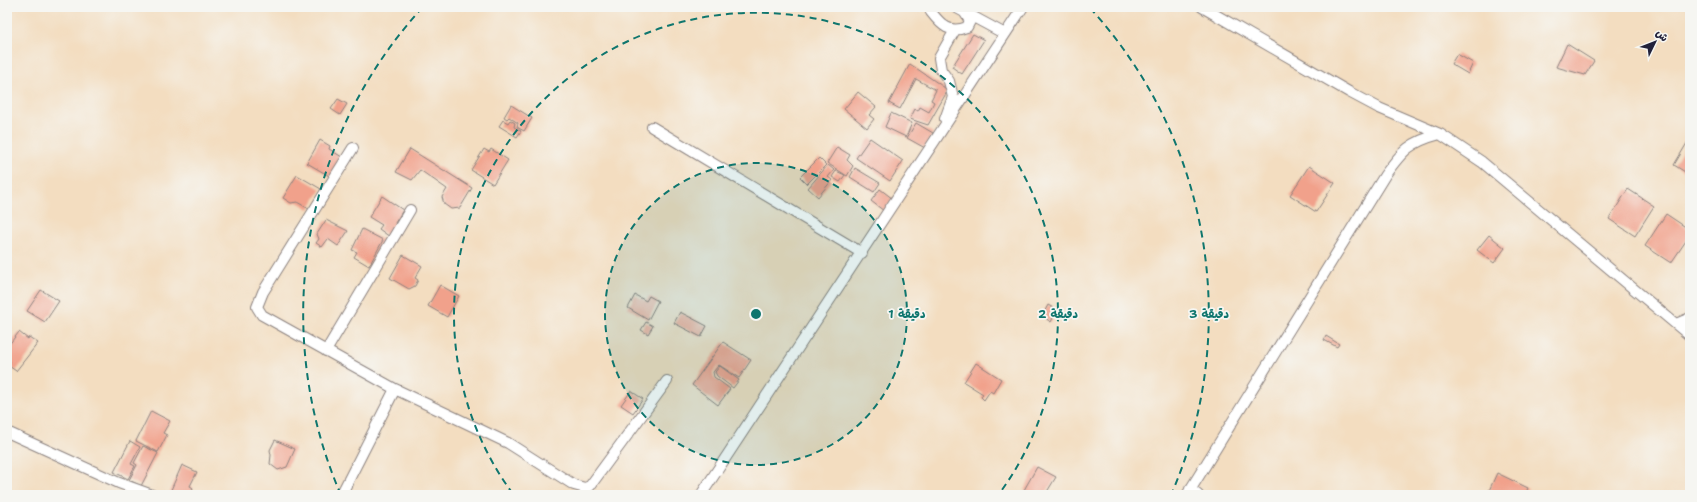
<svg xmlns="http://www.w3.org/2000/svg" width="1697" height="502" font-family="'Shantell Sans','Playpen Sans Arabic',sans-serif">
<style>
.building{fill:#f1a18b}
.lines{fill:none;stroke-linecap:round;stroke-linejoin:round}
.street-casing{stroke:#8a807e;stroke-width:12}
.street{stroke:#fff;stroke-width:10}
.ring{fill:none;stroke:#0f766e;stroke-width:2;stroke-dasharray:7 5}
.centre{fill:#0f766e;stroke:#f6f6f2;stroke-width:2}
.ring-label{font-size:12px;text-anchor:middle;font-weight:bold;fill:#0f766e;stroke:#f6f6f2;stroke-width:3.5;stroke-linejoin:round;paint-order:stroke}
</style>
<rect width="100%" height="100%" fill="#f6f6f2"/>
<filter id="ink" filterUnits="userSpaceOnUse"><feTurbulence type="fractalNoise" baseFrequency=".025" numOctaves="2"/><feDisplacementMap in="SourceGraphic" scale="8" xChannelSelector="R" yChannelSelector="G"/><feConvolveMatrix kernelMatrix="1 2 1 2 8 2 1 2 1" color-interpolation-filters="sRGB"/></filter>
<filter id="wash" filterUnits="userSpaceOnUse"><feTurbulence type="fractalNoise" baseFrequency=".012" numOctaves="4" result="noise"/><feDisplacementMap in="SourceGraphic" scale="16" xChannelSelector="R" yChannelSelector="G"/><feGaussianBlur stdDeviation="0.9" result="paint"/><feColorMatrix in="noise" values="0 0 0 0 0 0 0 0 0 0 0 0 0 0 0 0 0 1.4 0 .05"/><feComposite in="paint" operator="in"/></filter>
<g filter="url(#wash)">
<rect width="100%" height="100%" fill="#f3ddc0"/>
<g id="blocks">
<!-- building -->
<path class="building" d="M973,34l11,6 -22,34 -10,-7z
M1567,44l27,17 -9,14 -29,-8z
M1457,54l16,9 -5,11 -17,-10z
M910,64l38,26 -20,35 -18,-6 5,-10 3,2 2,-4 9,5 5,-10 -3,-2 5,-10 -20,-11 -16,30 -11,-6z
M858,92l18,15 -7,8 5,4 -7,9 -23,-19z
M338,99l9,5 -7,11 -9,-6z
M511,105l21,13 -8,13 -7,-4 1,-4 -9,-6 -2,2 -3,-2z
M891,113l21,10 -6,14 -21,-10z
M503,120l5,3 2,-3 5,3 -1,4 7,4 -4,6 -18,-11z
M916,123l17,10 -8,15 -18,-10z
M870,138l33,23 -13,20 -34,-23z
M1690,138v37l-16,-10z
M320,140l10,6 -1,3 13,8 -11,20 -24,-14z
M837,147l13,8 -3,5 6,6 -6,10 -20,-13z
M410,149l62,39 -12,20 -9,1 -7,-5 -2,-7 5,-8 -27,-19 -8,10 -16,-8z
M484,149l5,3 2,-3 17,11 -15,24 -22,-14z
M819,158l7,7 -19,19 -7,-7z
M828,165l6,5 -6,7 4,3 -14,17 -10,-9z
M1309,166l26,17 -19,29 -26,-17z
M855,168l25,15 -6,9 -24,-15z
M836,171l9,4 -5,7 -8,-5z
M297,175l24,14 -12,20 -12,-7 -6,1 -8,-5z
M880,189l13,10 -9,12 -13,-10z
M1628,189l26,17 -19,30 -26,-17z
M382,196l21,14 -8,13 2,3 -7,11 -11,-8 3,-4 -13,-8z
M1666,214l24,16v5l-19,28 -26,-17z
M326,220l22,11 -10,15 -10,-7 -6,8 -6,-4 3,-4 -2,-5z
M362,229l21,11 -14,26 -15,-9 3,-5 -5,-2z
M1489,235l16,13 -11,15 -17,-13z
M403,255l19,11 -7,12 3,2 -3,6 -6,3 -19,-11z
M440,285l19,11 -12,21 -19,-11z
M41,290l18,11 -14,21 -18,-11z
M635,295l11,6 3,-5 9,5 -10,19 -20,-12z
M1048,305l9,5 -6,12 -9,-6z
M680,312l27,14 -6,11 -27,-14z
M646,322l7,4 -5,8 -7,-4z
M19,332l9,7 1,-2 9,6 -22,28 -7,-5 1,-5 -3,-3v-11z
M1326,336l13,8 -2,3 -13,-7z
M723,342l28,18 -12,18 -20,-13 -6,7 1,5 16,12 -12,16 -26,-20z
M976,363l25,16 -8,14 -3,-2 -6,9 -3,-3 2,-3 -19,-12z
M720,366l19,14 -6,8 -16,-12 -2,-4z
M631,391l12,8 -10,14 -12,-8z
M151,411l19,10 -7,12 4,2 -9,17 -22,-11z
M275,440l20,9 -8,18 -9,3 -8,-6 1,-9 -1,-5z
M130,441l10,6 -9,17 4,2 -7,13 -14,-7z
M143,446l15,7 -17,33 -12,-6 8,-15 -3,-2z
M182,465l15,7 -7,14 3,2 -3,7h-12l-8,-3z
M1037,467l19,10 -11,18h-12l-9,-5z
M1497,473l31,15 -3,7h-38z"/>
</g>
</g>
<g filter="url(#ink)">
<use href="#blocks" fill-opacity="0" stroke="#8a807e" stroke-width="1"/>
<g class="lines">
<defs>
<path id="street" d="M932,7l-1,5c11,14 19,22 36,15l3,-6 -5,-8
M955,7l50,27
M1202,7l147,85 30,16 61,26 42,28 208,174
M945,119l8,-22 -4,-16 -8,-11 -2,-12 16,-28
M652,127l210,126
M1676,324l14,-6
M326,351l84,-141
M395,389l113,54 66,42 11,3 5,-2 77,-105
M7,432l112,51 33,12
M1190,489l8,6
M341,495l54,-106 -133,-74 -5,-8 6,-15 90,-144
M701,495l322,-488
M1187,495l198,-320c18,-25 25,-33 55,-41"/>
</defs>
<!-- street casing -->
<use href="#street" class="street-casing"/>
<!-- street -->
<use href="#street" class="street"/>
</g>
</g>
<!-- distance rings -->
<circle cx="756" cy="314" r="151" fill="#0f766e" fill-opacity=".12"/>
<g class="ring">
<circle cx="756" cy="314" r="151"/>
<path d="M513 494A302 302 0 1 1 999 494"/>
<path d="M341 495A453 453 0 0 1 422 8M1090 8A453 453 0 0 1 1171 495"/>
</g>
<circle cx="756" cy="314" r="6" class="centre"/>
<g class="ring-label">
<text x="907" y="318">1 دقيقة</text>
<text x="1058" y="318">2 دقيقة</text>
<text x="1209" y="318">3 دقيقة</text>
</g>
<!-- margin -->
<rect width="1697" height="502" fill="none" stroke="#f6f6f2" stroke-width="24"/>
<!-- north arrow -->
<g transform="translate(1655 42) rotate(47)" stroke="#f6f6f2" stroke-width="3" paint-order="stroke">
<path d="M0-3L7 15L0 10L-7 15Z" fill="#22223b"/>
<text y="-6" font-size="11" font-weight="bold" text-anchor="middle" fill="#22223b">ش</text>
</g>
</svg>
